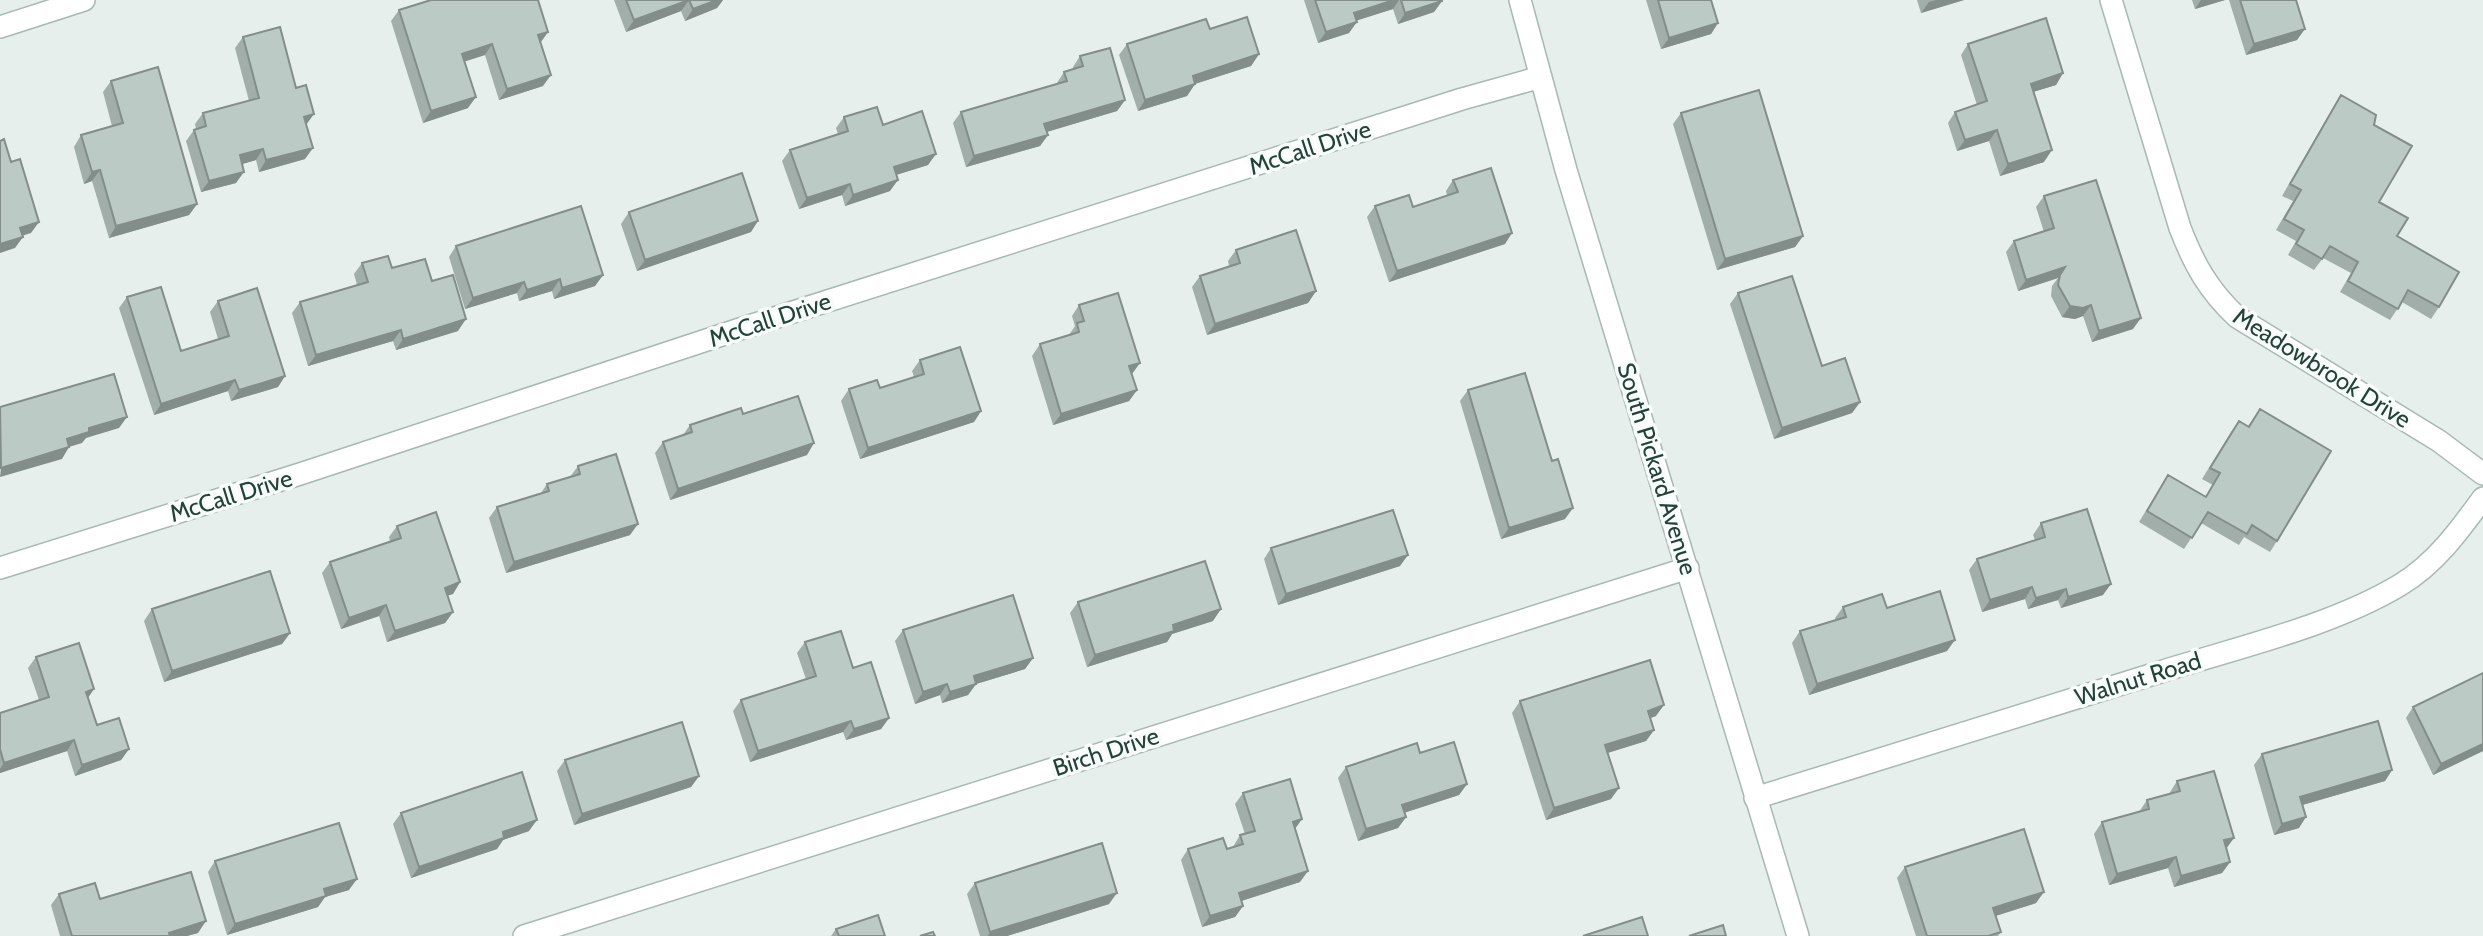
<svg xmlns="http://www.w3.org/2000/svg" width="2483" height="936" font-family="Cabin,sans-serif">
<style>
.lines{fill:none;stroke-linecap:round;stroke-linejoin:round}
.minor-casing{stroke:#a8b8b2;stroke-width:24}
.minor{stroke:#fff;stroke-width:21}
.wall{fill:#a1aea9}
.shaded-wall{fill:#838d89}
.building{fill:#bbcac4;stroke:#838d89;stroke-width:2}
.labels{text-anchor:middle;stroke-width:7;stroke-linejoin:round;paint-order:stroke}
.street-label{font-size:24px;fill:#24423a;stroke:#f7fbf9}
</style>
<rect width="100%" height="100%" fill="#e6efeb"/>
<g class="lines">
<defs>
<path id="minor" d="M1520,0l46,170 232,766
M2111,0l69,228c14,36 28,62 57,89l202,124 44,33
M0,27l84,-27
M0,568l300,-94 446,-147 716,-228 79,-22
M1755,798c135,-42 270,-84 405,-126 76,-24 172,-46 240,-87 35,-21 59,-54 83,-87
M524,936l1164,-368"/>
</defs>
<!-- minor casing -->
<use href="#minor" class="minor-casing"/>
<!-- minor -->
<use href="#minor" class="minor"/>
</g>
<!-- wall -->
<path class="wall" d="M614,0h109l-6,8 -32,13 -4,-10 -55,21z
M1304,0h138v1l-8,11 -36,12 -5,-15 -36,11 -8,13 -31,10z
M1646,0h65l7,23 -7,11 -50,15z
M1917,0h47l-43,13z
M2192,0h33l-30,9z
M2229,0h67l1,40 -51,15z
M399,10l149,22 -7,10 2,44 -44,14 -14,-45 -20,6 3,47 -45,15 -32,-102z
M1210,29l49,25 -8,12 -56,18 -8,12 -49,15 -19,-56 8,-11z
M243,37l63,88 -1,34 -46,13 -3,-12 -14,4 -6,19 -35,9 -15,-51 8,-11 2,-1 -1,-5 8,-11 46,-12 -14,-53z
M1968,44l95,29 -7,12 -23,7 11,70 -44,14 -11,-35 -32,10 -9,-28 7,-11 22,-7 -16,-50z
M1080,56l45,44 -8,11 -70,21 1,3 -8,11 -74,21 -13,-44 8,-11 96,-28v-1l7,-11 9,-3v-2z
M111,81l86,123 -8,11 -80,23 -17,-57 -8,3 -10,-37 7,-12 31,-9 -9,-34z
M2341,95l33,30 5,77 18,34 42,71 -8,12 -29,-17 -12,18 -50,-28 11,-19 -28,-15 -9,12 -26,-15 8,-14 -20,-11 17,-29 -11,-5 52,-90z
M1681,113l122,123 -8,11 -78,23 -44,-146z
M844,117l39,8 45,40 -32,10 -6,16 -45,15 -3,-11 -43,14 -17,-48 8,-11 48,-16 -2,-6z
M1453,180l52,64 -116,38 -22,-65 8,-11 38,1 34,-12 -1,-4z
M2044,196l89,133 -41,13 -9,-26 -8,3 -13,-2 -11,-21 1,-10 6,-8 -40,13 -12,-39 8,-11 30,-9 -8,-25z
M629,212l122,20 -114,39 -16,-47z
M456,246l147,29 -8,11 -41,13 -2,-8 -33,10 -2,-8 -52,16 -16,-52z
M1236,250l80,41 -8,12 -101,32 -15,-48 8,-11 29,-10 -1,-5z
M362,263l30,5 40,13 26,50 -62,19 -3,-9 -85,25 -16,-53 8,-11 57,-17 -3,-11z
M1738,293l84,73 38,36 -8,11 -78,26 -44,-135z
M127,297l54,54 37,-12 -8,-27 8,-11 67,75 -7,11 -47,14 -3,-10 -74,24 -35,-107z
M1079,305l52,69 6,16 -8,11 -76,24 -21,-69 8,-12 29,-9 6,-9 -3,-10z
M920,360l61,51 -7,11 -114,37 -19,-58 8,-12 31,-1 34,-11 -2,-6z
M1468,390l84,71 13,58 -64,20 -41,-138z
M2260,409l17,132 -7,11 -26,-15 -5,8 -38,-22 -17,26 -45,-27 29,-47 37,22 8,-12 -11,-6 29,-47 8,-11 9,5z
M743,414l64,41 -137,45 -15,-47 8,-11 20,-7 7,-10z
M578,466l52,69 -124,38 -17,-55 8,-11 44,-14 6,-9 23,-7z
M2041,523l62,72 -42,13 -3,-8 -30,9 -3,-10 -43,13 -13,-42 8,-11 58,-19 -2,-5z
M397,526l63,56 -7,12 -6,1 6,17 -8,11 -58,19 -8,-26 -38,13 -19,-56 8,-11 60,-21 -1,-4z
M1271,548l129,18 -122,39 -14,-46z
M1078,602l135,19 -41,13 -5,8 -80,25 -17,-54z
M1843,607l104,44 -138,44 -17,-52 8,-12 36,-10 -1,-3z
M152,609l138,24 -8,11 -118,38 -20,-61z
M903,630l130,28 -8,11 -49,15 -8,11 -26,8 -2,-8 -25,9 -20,-63z
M805,642l48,26 36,50 -8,11 -35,11 -3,-8 -93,30 -17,-51 8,-11 65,-21 -9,-26z
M36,657l52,41 9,27 32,24 -8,11 -46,16 -8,-25 -67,22v-60l39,-13 -11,-32z
M2483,673v78l-50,24 -27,-57 7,-11z
M1520,701l136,15 -6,2 4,12 -8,11 -38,12 3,46 -65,21 -34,-107z
M1420,753l47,31 -8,11 -55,18 2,4 -8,11 -40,13 -20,-63 8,-11z
M2262,754l130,16 -7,11 -83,24 -3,23 -25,7 -20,-70z
M565,760l134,16 -8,11 -117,38 -17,-54z
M2177,781l49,67 4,14 -8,11 -48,14 -6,-19 -59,17 -15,-51 8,-12 37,-10 8,-12 22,-6z
M1243,793l59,26 -7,10 5,53 -58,19 1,5 -8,11 -33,10 -21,-67 7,-11h39l6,-2 7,-12 5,-1 -10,-30z
M401,813l128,18 -26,9 -6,9 -86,29 -18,-54z
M215,861l134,29 -24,7 -7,10 -91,28 -19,-63z
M1905,867l131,36 -40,13 5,16 -3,4h-82l-19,-58z
M975,883l134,21 -102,32h-27l-13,-42z
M59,894l41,5 98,34 -11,3h-127l-9,-31z
M836,929l49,7h-54z"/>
<!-- shaded-wall -->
<path class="shaded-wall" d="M689,0l-8,11 -55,21 8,-12z
M717,0h6l-6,8 -32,13 8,-12z
M1394,0h5l-6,9 -47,15 8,-11z
M1936,0h28l-43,13 8,-11z
M2201,0h24l-30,9z
M1442,1l-8,11 -36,12 7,-11z
M1357,22l-8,11 -31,10 8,-11z
M1718,23l-7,11 -50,15 8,-11z
M2305,29l-8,11 -51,15 8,-11z
M548,32l-8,11 -2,-8z
M492,44l-7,11 -31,10 8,-11z
M1259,54l-8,12 -66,21 8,-11z
M2063,73l-7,12 -33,10 8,-11z
M551,75l-8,11 -44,14 8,-11z
M1195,84l-8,12 -49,15 7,-11z
M476,97l-8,11 -45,15 8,-12z
M1125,100l-8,11 -81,24 8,-11z
M314,114l-8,11 -2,-8z
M1997,130l-8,11 -32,10 8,-11z
M1048,135l-8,11 -74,21 8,-11z
M313,148l-8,11 -46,13 7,-12z
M263,149l-7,11 -24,7 8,-12z
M2052,150l-8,12 -44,14 8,-12z
M936,154l-8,11 -42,13 8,-11z
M100,170l-8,11 -8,3 8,-12z
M244,172l-8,11 -35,9 8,-11z
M898,180l-8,11 -45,15 8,-11z
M850,184l-8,11 -43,14 8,-11z
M197,204l-8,11 -80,23 7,-12z
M758,221l-7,11 -114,39 8,-11z
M39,222l-8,11 -19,6 8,-11z
M1512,233l-7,11 -116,38 8,-11z
M1803,236l-8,11 -78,23 8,-11z
M23,237l-8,11 -15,5v-9z
M2065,267l-7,11 -40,13 8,-11z
M603,275l-8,11 -41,13 8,-11z
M560,279l-8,12 -33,10 8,-11z
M524,282l-7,11 -52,16 8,-11z
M1316,291l-8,12 -101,32 8,-11z
M2091,305l-8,11 -8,3 -13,-2 8,-11z
M2141,318l-8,11 -41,13 7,-11z
M466,319l-8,12 -62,19 7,-11z
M401,330l-8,11 -85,25 8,-11z
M1140,363l-8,11 -3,-8z
M285,376l-7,11 -47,14 8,-11z
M235,380l-7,11 -74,24 7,-11z
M1137,390l-8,11 -76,24 8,-11z
M1860,402l-8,11 -78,26 8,-11z
M981,411l-7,11 -114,37 8,-11z
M127,417l-8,11 -33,10 -4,5 -23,7 8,-11 22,-11z
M814,443l-7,12 -137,45 8,-11z
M69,447l-7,12 -62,18 1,-9z
M1573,508l-8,11 -64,20 8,-11z
M638,524l-8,11 -124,38 8,-11z
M1408,555l-8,11 -122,39 8,-11z
M460,582l-7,12 -16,5 8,-11z
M2111,584l-8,11 -42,13 7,-11z
M2032,587l-7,12 -43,13 8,-12z
M2066,589l-8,11 -30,9 8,-11z
M386,605l-7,11 -38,13 8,-11z
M1221,609l-8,12 -41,13 -5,8 -80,25 8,-12 78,-30z
M453,612l-8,11 -58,19 8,-11z
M290,633l-8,11 -118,38 8,-11z
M1955,640l-8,11 -138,44 8,-11z
M1033,658l-8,11 -49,15 -8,11 -26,8 8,-11 24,-16z
M947,684l-7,11 -25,9 8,-12z
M94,689l-8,12v-9z
M1664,705l-8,11 -16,6 8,-11z
M889,718l-8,11 -35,11 8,-11z
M851,721l-8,11 -93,30 8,-11z
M1654,730l-8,11 -49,15 8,-11z
M74,740l-7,11 -67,22v-4l4,-6z
M2483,744v7l-50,24 8,-11z
M129,749l-8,11 -46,16 7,-11z
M2392,770l-7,11 -93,27 8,-11z
M699,776l-8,11 -117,38 8,-11z
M1467,784l-8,11 -65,21 8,-11z
M1619,788l-8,11 -65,21 8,-12z
M1406,817l-8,11 -40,13 8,-12z
M2306,817l-7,11 -25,7 8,-11z
M1302,819l-8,11 -1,-8z
M537,820l-8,11 -26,9 -6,9 -86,29 8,-11 84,-35z
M2234,838l-8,11 -2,-9z
M2176,857l-8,11 -59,17 8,-11z
M2230,862l-8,11 -48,14 7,-11z
M1308,871l-8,11 -69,22 8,-11z
M357,879l-8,11 -24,7 -7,10 -91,28 8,-11 89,-35z
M2044,892l-8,11 -51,16 8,-11z
M1117,893l-8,11 -102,32h-19l2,-4z
M1243,906l-8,11 -33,10 8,-11z
M206,921l-8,12 -11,3h-20l2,-3z"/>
<!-- building -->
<path class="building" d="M431,0h107l10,32 -10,3 13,40 -44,14 -15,-45 -30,10 14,43 -45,14 -32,-101z
M626,0h63l-55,20z
M689,0h28l-24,9z
M1315,0h79l-40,13 3,9 -31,10z
M1401,0h41v1l-37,12z
M1658,0h53l7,23 -49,15z
M2240,0h56l9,29 -51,15z
M1247,17l12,37 -66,22 2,8 -50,16 -18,-56 79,-25 4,10z
M2046,18l17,55 -32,11 21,66 -44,14 -11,-34 -32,10 -10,-28 32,-11 -19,-57z
M280,27l16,61 10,-3 8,29 -10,3 9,31 -47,12 -3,-11 -23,6 4,17 -35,9 -15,-51 12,-4 -3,-13 56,-15 -16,-61z
M1110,48l15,52 -81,24 4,11 -74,21 -13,-44 106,-31 -3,-9 19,-6 -3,-10z
M158,67l39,137 -81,22 -16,-56 -8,2 -11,-37 42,-12 -12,-42z
M1759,90l44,146 -78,23 -44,-146z
M2341,95l35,20 -2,10 38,21 -33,56 29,16 -11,18 62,36 -20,35 -31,-17 -10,19 -50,-28 10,-19 -28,-16 -8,13 -26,-15 8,-14 -20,-11 17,-29 -11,-6z
M877,107l6,18 39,-14 14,43 -42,13 4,13 -45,15 -3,-11 -43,14 -17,-48 58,-19 -4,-14z
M4,139l7,23 9,-3 19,63 -19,6 3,9 -23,7v-103z
M1491,168l21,65 -115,38 -22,-65 34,-11 4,12 45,-15 -5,-12z
M742,173l16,48 -113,39 -16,-48z
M2096,180l45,138 -42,13 -8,-26 -8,3 -13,-2 -12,-21 2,-10 5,-8 -39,13 -12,-39 40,-13 -10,-32z
M581,206l22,69 -41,13 -2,-9 -33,11 -3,-8 -51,16 -17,-52z
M1296,230l20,61 -101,33 -15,-48 40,-13 -4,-13z
M388,256l4,12 33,-9 7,22 21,-6 13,44 -63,20 -2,-9 -85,25 -16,-53 68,-20 -6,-19z
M1792,276l30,90 23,-8 15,44 -78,26 -44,-135z
M161,287l20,64 48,-15 -11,-35 39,-13 28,88 -46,14 -4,-10 -74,24 -34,-107z
M1118,293l22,70 -11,3 8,24 -76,24 -21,-70 39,-12 -2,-9 7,-2 -5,-16z
M960,347l21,64 -113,37 -19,-59 28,-9 3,8 44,-14 -4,-14z
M1525,373l27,88 6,-2 15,49 -64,20 -41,-138z
M114,374l13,43 -38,11v4l-22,7 2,8 -68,21 -1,-61z
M798,396l16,47 -136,46 -15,-47 29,-10 -2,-7 51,-17 2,6z
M2260,409l71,42 -54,90 -25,-16 -5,9 -39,-22 -16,26 -45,-27 21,-36 38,22 14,-24 -10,-5 29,-47 10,6z
M616,454l22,70 -124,38 -17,-55 52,-16 -2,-7 33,-10 -2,-8z
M2087,509l24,75 -43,13 -2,-8 -30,9 -4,-11 -42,13 -13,-41 68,-22 -4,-14z
M1393,510l15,45 -122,39 -15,-46z
M436,512l24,70 -15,6 8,24 -58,19 -9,-26 -37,13 -19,-56 71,-24 -4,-12z
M1205,561l16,48 -48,16 1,6 -79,24 -17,-53z
M270,571l20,62 -118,38 -20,-62z
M1940,591l15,49 -138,44 -17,-53 46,-14 -3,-10 39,-13 5,14z
M1013,595l20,63 -59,18 2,8 -26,8 -3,-8 -24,8 -20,-62z
M841,631l12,37 18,-6 18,56 -35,11 -3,-8 -93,30 -17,-51 75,-24 -11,-34z
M79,643l15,46 -8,3 11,33 22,-7 10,31 -47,16 -8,-25 -70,23 -4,-14v-36l49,-16 -13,-40z
M1650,660l14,45 -16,6 6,19 -49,15 14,43 -65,20 -34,-107z
M2483,673v71l-42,20 -28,-57z
M2378,721l14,49 -92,27 6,20 -24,7 -20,-70z
M682,722l17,54 -117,38 -17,-54z
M1454,742l13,42 -65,21 4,12 -40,12 -20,-62 71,-24 3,10z
M2214,771l20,67 -10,2 6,22 -49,14 -5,-19 -59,17 -15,-52 47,-13 -2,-9 33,-9 -3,-10z
M522,772l15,48 -34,12 1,6 -85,29 -18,-54z
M1290,779l12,40 -9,3 15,49 -69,22 4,13 -33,10 -22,-67 35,-11 4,11 16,-5 -3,-9 15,-4 -12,-38z
M339,823l18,56 -33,10 2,7 -91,28 -20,-63z
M2024,829l20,63 -51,16 8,24 -13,4h-61l-22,-69z
M1102,843l15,50 -127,39 -15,-49z
M191,872l15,49 -37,12 1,3h-98l-13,-42 36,-11 5,16z
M878,915l7,21h-46l-3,-7z
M1642,917l6,19h-65z
M1723,925l3,11h-37z
M933,932l2,4h-15z"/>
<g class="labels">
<!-- street labels -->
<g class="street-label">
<text transform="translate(1310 148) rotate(-18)" y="8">McCall Drive</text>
<text transform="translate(770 320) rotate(-18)" y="8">McCall Drive</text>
<text transform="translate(2322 368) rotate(32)" y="8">Meadowbrook Drive</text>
<text transform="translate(1657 469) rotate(73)" y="8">South Pickard Avenue</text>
<text transform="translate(231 496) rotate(-17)" y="8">McCall Drive</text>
<text transform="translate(2138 679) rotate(-17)" y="8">Walnut Road</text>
<text transform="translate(1106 752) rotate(-18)" y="8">Birch Drive</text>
</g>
</g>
</svg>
